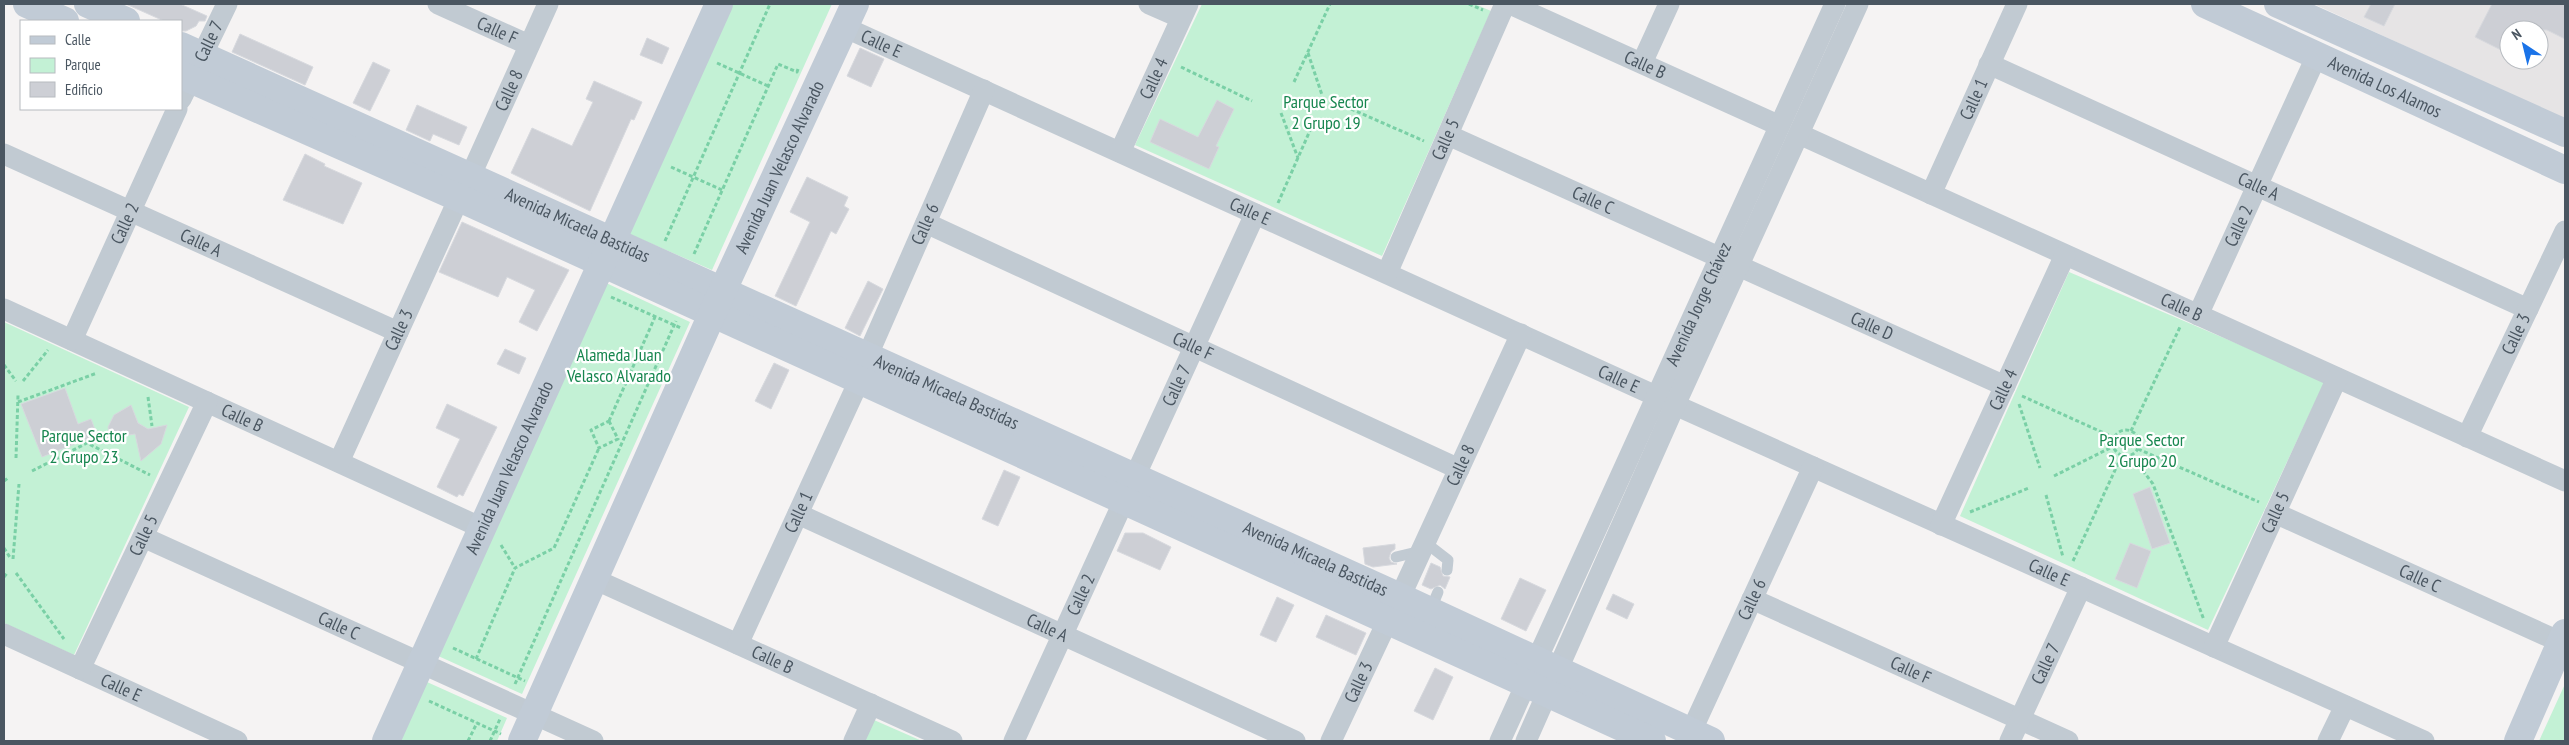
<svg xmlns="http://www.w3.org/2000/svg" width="2569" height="745" font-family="'PT Sans Narrow',sans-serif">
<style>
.education{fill:#e6e4e5;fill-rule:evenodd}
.green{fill:#c3f1d5}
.building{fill:#cdcfd5;stroke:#d7d9de}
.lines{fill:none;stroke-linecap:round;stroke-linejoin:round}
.path{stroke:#7ad0a6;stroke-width:3;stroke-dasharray:4 2.5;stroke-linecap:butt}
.lane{stroke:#c1cad2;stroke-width:11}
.street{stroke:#c1cad2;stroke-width:21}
.secondary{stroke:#c1cbd6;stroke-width:28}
.labels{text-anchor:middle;stroke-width:4.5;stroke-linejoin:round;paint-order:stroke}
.street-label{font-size:18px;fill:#4a5661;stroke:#fff}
.park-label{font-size:18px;fill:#17864f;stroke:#fff}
</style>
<rect width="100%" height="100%" fill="#f5f3f3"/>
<!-- education -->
<path class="education" d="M2314,4h251v116zM2509,30h30v30h-30z"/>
<!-- green -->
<path class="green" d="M732,4h100l-120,266 -83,-36z
M1202,4h273l16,7 -109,245 -247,-111z
M2069,272l256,109 -117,249 -248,-114z
M604,282l86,40 -168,372 -86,-39z
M4,322l185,85 -115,248 -70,-32z
M427,682l80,36 -10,23h-98z
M2565,684v57h-26z
M874,720l48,21h-57z"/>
<!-- building -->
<path class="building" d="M126,4h54l27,12 -2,5h-6l-3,5 -10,5h-5v-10h-17z
M2371,4h24l-11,22 -20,-9z
M2492,4h73v35l-18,-9h-38v24l-34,-17z
M240,34l73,33 -8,18 -73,-33z
M647,38l22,10 -7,16 -22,-9z
M860,48l24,11 -13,28 -24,-11z
M373,62l17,8 -20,41 -17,-8z
M594,81l48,21 -8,18 -3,-1 -41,92 -79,-38 21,-45 40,18 21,-44 -7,-3z
M1217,100l17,9 -18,37 3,1 -10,22 -59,-27 10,-23 38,18z
M417,105l50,22 -8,18 -26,-11 -3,7 -24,-11z
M305,154l20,10 -1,2 38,17 -19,41 -60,-24z
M807,177l41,20 -4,9 5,3 -13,25 -5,-3 -35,75 -21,-10 35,-74 -20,-10z
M462,222l107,48 -32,61 -18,-9 16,-32 -28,-13 -9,20 -59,-25z
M868,281l15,8 -23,47 -15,-8z
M505,349l21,9 -7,16 -22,-10z
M774,363l15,7 -18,39 -16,-8z
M65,388l13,36 13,-5 6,16 -55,22 -21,-53z
M447,404l50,23 -34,69 -4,-2 -2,3 -20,-10 23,-48 -24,-11z
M131,405l7,18 10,6 19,-4 -6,19 -20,17 -6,-27 -25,4 -2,-11 6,-12z
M1004,470l16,7 -22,49 -16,-7z
M2150,487l20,56 -18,6 -19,-55z
M1125,533h18l28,14 -11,23 -43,-19z
M2130,543l21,8 -14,37 -22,-9z
M1395,544v5l-4,3 -2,6 2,4 6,2 -24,3 -8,-3 -2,-16z
M1431,563l9,4 3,9 7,1 -5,12 -5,-4 -9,4 -9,-4z
M1520,578l26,12 -20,41 -25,-12z
M1613,594l21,10 -7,15 -21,-10z
M1277,597l17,8 -18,37 -16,-7z
M1326,615l40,18 -10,22 -40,-18z
M1435,668l18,9 -20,43 -19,-9z"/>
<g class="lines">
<!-- path -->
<path class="path" d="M1469,4l14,6
M1308,53l14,42
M717,63l51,23
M1181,67l71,34
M1294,82l36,-78
M1351,109l73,32
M1281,113l17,45
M671,167l51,23
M1278,203l34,-77
M665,241l105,-237
M694,254l84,-190 19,8 1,-3
M611,297l70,31
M4,365l12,16
M23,381l25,-31
M2022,396l93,42
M148,397l4,29
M18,402l79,-29
M2019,404l21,64
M609,421l46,-104
M609,421l9,18 -19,9 -8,-18z
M2113 443a13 13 0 1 1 26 0a13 13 0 1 1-26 0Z
M2131,431l49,-104
M2138,449l121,53
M2131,455l22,29 51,136
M16,458l2,-63
M32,471l55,-28 63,32
M2054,476l60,-30
M4,481l4,-3
M2046,495l17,62
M1970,512l59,-24
M501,545l14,23
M4,548l7,11
M13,559l6,-75
M2073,561l49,-106
M16,573l48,66
M4,577l4,-5
M453,648l72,33
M476,659l39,-91 39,-20 45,-100
M515,684l161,-363
M429,701l72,33
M468,741l9,-18
M490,741l10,-22"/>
<!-- lane -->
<path class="lane" d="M1426,543l22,17 -1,10
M1396,557l25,-6
M1430,611l8,-19"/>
<!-- street -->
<g class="street">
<path id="s1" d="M438,4l91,41"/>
<path d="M1149,4l32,14"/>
<path id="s2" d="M1510,4l268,121"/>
<path id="s3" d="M844,27l812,369"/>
<path d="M1642,63l27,-59"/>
<path id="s4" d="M1989,64l539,245"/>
<path id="s5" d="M181,99l46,-95"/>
<path id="s6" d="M1799,134l766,347"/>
<path id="s7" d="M1448,135l557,251"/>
<path id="s8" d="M1120,152l68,-148"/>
<path id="s9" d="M4,154l394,178"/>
<path id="s10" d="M470,177l78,-173"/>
<path id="s11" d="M1931,194l86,-190"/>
<path id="s12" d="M926,223l533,246"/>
<path id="s13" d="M1387,273l118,-269"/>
<path id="s14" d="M4,309l478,219"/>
<path id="s15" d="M2198,315l119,-260"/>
<path id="s16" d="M72,340l105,-231"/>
<path id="s17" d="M867,357l117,-267"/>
<path id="s18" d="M1675,405l749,336"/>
<path id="s19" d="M2467,437l98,-206"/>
<path id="s20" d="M339,462l120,-264"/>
<path id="s21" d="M2275,513l290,131"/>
<path id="s22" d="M798,514l497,227"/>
<path id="s23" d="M1941,525l124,-270"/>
<path id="s24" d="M143,537l450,204"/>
<path id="s25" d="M594,579l358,162"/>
<path id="s26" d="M1400,597l121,-263"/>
<path id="s27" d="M1752,599l316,142"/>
<path id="s28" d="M4,634l233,107"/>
<path id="s29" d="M738,644l121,-263"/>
<path id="s30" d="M2214,647l123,-269"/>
<path id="s31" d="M80,669l127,-267"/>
<path id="s32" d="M1691,732l122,-265"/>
<path d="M854,741l17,-37"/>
<path id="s33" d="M1014,741l241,-527"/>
<path id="s34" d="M1331,741l56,-119"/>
<path id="s35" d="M1500,741l335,-737"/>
<path d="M1526,741l149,-336 183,-401"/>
<path id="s36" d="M2010,741l71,-154"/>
<path d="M2328,741l17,-35"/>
</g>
<!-- secondary -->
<g class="secondary">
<path d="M27,4l38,17"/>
<path d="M88,4l38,17"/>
<path id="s37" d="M2205,4l360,166"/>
<path d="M2278,4l287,129"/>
<path id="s38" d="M181,46l1219,551 311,144"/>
<path d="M181,75l278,123 1193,543"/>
<path id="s39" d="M386,741l333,-737"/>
<path id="s40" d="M522,741l200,-449 133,-288"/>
<path d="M2518,741l47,-108"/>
</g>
</g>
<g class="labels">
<!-- street labels -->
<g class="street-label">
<text dy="6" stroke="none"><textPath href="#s1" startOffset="65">Calle F</textPath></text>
<text dy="6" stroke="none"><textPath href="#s5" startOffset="64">Calle 7</textPath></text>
<text dy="6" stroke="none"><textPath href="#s3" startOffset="41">Calle E</textPath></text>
<text dy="6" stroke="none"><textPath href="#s2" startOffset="148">Calle B</textPath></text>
<text dy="6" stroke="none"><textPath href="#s8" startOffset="81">Calle 4</textPath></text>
<text dy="6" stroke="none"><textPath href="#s37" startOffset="198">Avenida Los Alamos</textPath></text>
<text dy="6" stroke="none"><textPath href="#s10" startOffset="95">Calle 8</textPath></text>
<text dy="6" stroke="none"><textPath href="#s11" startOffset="104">Calle 1</textPath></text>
<text dy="6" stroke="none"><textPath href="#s13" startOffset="146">Calle 5</textPath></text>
<text dy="6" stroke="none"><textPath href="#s40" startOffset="629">Avenida Juan Velasco Alvarado</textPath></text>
<text dy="6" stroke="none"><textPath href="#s4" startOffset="296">Calle A</textPath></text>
<text dy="6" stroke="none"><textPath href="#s7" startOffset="159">Calle C</textPath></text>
<text dy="6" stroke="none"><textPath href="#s3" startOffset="446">Calle E</textPath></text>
<text dy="6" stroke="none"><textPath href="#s16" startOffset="128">Calle 2</textPath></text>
<text dy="6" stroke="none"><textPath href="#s17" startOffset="145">Calle 6</textPath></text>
<text dy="6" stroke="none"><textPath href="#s38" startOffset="435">Avenida Micaela Bastidas</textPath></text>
<text dy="6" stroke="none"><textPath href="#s15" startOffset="98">Calle 2</textPath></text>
<text dy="6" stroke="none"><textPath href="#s9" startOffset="216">Calle A</textPath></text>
<text dy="6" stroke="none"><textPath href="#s35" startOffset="480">Avenida Jorge Chávez</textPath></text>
<text dy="6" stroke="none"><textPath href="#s6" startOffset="420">Calle B</textPath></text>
<text dy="6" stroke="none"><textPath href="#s7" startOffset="465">Calle D</textPath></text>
<text dy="6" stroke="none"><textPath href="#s20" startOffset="145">Calle 3</textPath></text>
<text dy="6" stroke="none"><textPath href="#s19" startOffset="114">Calle 3</textPath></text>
<text dy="6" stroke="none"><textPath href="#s12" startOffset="294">Calle F</textPath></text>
<text dy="6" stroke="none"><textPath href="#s3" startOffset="851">Calle E</textPath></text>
<text dy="6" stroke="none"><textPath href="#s33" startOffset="391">Calle 7</textPath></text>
<text dy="6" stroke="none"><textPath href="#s23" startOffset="149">Calle 4</textPath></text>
<text dy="6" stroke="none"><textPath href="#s38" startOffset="840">Avenida Micaela Bastidas</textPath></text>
<text dy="6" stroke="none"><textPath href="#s14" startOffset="262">Calle B</textPath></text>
<text dy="6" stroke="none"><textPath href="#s26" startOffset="145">Calle 8</textPath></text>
<text dy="6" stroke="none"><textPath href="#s39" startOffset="300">Avenida Juan Velasco Alvarado</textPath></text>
<text dy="6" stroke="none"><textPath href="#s29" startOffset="145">Calle 1</textPath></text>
<text dy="6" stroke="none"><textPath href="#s30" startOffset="148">Calle 5</textPath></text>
<text dy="6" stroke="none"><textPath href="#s31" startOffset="148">Calle 5</textPath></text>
<text dy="6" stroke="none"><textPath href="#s38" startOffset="1245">Avenida Micaela Bastidas</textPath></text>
<text dy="6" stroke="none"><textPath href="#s18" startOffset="410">Calle E</textPath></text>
<text dy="6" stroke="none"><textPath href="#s21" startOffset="159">Calle C</textPath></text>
<text dy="6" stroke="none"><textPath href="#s33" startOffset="161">Calle 2</textPath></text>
<text dy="6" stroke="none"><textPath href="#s32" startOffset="146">Calle 6</textPath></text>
<text dy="6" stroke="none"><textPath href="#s24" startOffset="215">Calle C</textPath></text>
<text dy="6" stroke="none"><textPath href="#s22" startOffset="274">Calle A</textPath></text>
<text dy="6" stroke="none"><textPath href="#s25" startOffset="196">Calle B</textPath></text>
<text dy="6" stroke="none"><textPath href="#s36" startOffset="85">Calle 7</textPath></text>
<text dy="6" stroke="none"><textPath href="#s27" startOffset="174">Calle F</textPath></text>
<text dy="6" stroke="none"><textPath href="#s34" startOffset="65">Calle 3</textPath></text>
<text dy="6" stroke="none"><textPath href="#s28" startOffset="129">Calle E</textPath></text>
</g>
<!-- park labels -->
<g class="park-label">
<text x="1326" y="108">Parque Sector<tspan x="1326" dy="21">2 Grupo 19</tspan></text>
<text x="619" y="361">Alameda Juan<tspan x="619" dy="21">Velasco Alvarado</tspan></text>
<text x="84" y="442">Parque Sector<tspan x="84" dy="21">2 Grupo 23</tspan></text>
<text x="2142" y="446">Parque Sector<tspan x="2142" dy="21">2 Grupo 20</tspan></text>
</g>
</g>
<!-- border -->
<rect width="2569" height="745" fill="none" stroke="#4a5661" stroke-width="10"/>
<!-- legend -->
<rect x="20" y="20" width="162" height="90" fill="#ffffff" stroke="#b7bbc0"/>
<rect x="30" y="36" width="25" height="8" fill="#c1cbd6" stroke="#b7bbc0"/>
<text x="65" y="45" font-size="15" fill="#4a5661">Calle</text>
<rect x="30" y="58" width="25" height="15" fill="#c3f1d5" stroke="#b7bbc0"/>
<text x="65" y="70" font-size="15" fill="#4a5661">Parque</text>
<rect x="30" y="82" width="25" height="15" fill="#cdcfd5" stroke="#b7bbc0"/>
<text x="65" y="95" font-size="15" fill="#4a5661">Edificio</text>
<!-- north arrow -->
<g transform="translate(2524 45) rotate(325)"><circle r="24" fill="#ffffff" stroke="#b7bbc0"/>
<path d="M0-4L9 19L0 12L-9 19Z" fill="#1a73e8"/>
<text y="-8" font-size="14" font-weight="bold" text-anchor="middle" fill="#4a5661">N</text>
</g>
</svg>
